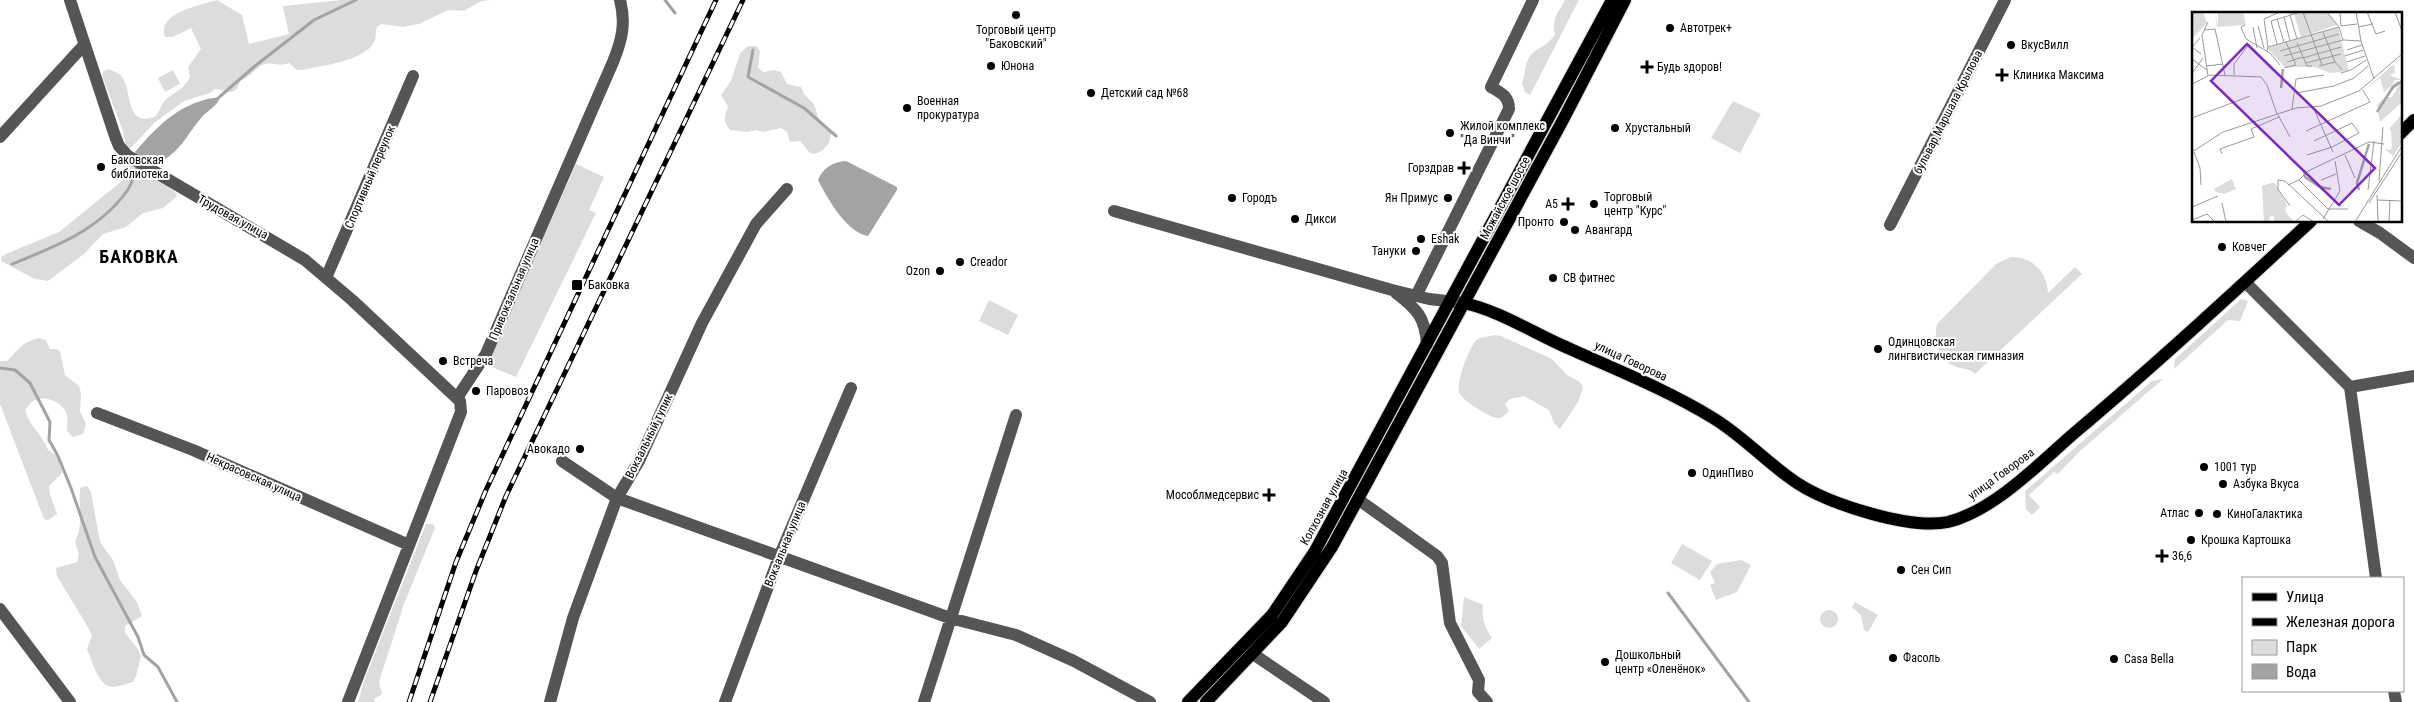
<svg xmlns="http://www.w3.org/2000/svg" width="2414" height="702" font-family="'Roboto Condensed',sans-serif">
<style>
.green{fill:#dcdcdc}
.water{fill:#a3a3a3}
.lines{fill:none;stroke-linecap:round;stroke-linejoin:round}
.stream{stroke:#a3a3a3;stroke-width:3}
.major-casing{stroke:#dbdbdb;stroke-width:14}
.minor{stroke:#555;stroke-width:12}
.major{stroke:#000;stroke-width:12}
.rail-casing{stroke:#000;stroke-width:5}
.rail{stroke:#fff;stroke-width:3;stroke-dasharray:9;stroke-linecap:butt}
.poi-dot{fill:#000;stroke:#fff;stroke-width:2}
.labels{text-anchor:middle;stroke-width:4;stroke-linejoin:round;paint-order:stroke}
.poi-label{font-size:12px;fill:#000;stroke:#fff;text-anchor:start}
.street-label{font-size:12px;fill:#000;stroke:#fff}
.district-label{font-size:18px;font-weight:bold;letter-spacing:1px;fill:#000;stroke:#fff}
.inset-river{fill:none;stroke:#a3a3a3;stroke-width:2.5}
.inset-road{fill:none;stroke:#999;stroke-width:1}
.view{fill:#7b2cbf;fill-opacity:0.15;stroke:#7b2cbf;stroke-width:2.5}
.inset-edge{fill:none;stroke:#000;stroke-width:2.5}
</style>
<rect width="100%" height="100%" fill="#fff"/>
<!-- green -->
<path class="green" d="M217,0l25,15 7,29 40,-10 -6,-28 59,-6h148l-11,2 -15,9 -16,-1 -29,14 -16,3 -22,-3 -4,3c-2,5 0,10 -3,15 -9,19 -54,24 -72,28h-5l-8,-7c-9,4 -15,-1 -24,1 -9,3 -14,13 -24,16l-5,10 -5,2 -16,-3 -5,4 -26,8 -30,22 -23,25 -5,-1 -3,-16 -21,-55 2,-5 5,-2c4,2 10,4 13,8 11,16 3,52 34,39l9,-16 18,-13 7,-9 -2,-11 13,-18 -10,-21 -18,9h-8c-9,-24 36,-32 52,-37z
M1565,0h14l-49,95 -5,-3 -3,-9c4,-8 2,-19 8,-27 5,-7 17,-10 25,-21 -4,-15 3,-22 10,-35z
M748,46h8l4,5 -2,17 6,4 10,-2 7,2 6,12 14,3 3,7 10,10 5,17 12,12c0,10 -9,23 -21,20l-10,-12 -10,1 -3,-10 -6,-4 -18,4 -7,-2 -9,2 -17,-2c-8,-9 -5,-14 -2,-24l-7,-11 10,-14 9,-28z
M173,70l7,14 -15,8 -7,-14z
M1733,101l28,13 -21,39 -29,-15z
M125,162c18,3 39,19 52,32l-1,3 -13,11 -20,5 -17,14 -23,7 -18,19 -37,28 -13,-2 -34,-18v-4l7,-4 51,-21 68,-55 -5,-14z
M576,164l28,13 -15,33 7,3 -80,164 -29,-12z
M2011,257c21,0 36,14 37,36l27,-26 7,7 -107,100c-6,-6 -9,-4 -18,-7 -18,-5 -24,-26 -20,-43l59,-60z
M2241,299l7,2 -8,20 -12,-1 -54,49 1,-10z
M989,300l29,15 -10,20 -29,-14z
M1493,335l8,1 51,23 15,16 13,7 3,6 -5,14 -18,27 -6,-6 -5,-13 -25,-14 -14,3 -5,5 4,7c-4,4 -7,8 -13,7 -7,-1 -36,-19 -37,-26 -3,-9 11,-49 19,-53 4,-2 11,-2 15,-4z
M39,338l7,2 4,9h7l3,3 5,23 14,11 2,7 -1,18 6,13 -3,10 -10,3 -6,-6c0,-5 1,-11 0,-16 -3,-13 -23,-21 -34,-14 -3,2 -5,6 -8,9 4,16 18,25 23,40l11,7 4,6 -1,10 -13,13 1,8 7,20 -9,6 -4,-1 -44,-115v-43h7c13,-12 13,-18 32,-23z
M2163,379l-83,72 -22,23 -4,-2 -25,23 11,12 -8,8 -6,-6 -1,-18 127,-110z
M87,486l4,6 9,50 13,18 7,20 17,22 5,14 -17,10v7l13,16 3,7 -5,20 -3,6c-6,1 -14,5 -20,5 -15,0 -21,-27 -26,-38l5,-13 -3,-7 -32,-53 -1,-8 21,-6 2,-8 -4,-12c9,-19 3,-33 5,-54z
M426,524h7l2,4 -31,76 -25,78 3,12 -8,5 1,3h-17l7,-24z
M1682,544l30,17 -12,19 -29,-17z
M1741,560l10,5 -14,27 -21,8 -6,-15 5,-2 -5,-11 7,-8z
M1464,597l19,8c-2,13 2,22 9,33l-13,11 -18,-23z
M1855,602l23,13 -10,17 -4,-2 -3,-15 -9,-8z
M1820 619a9 9 0 1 1 18 0a9 9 0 1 1-18 0Z"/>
<!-- water -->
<path class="water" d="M220,97c-3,10 -11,12 -18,20 -16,18 -24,41 -50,47l-16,-10 -1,-2c24,-28 47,-51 85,-55z
M846,161l51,26v3l-29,46c-22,-4 -40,-37 -50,-56 5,-13 16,-18 28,-19z"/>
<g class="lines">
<!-- stream -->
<path class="stream" d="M665,0l10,13
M753,50l-5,27 56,31 32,28
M217,99l38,-33 59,-46 42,-20
M12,264c43,-17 87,-34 115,-73 5,-7 7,-17 11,-25
M0,368l15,2 15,13 20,39 -1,18 9,16 13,32 24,69 43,80 6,18 14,12 19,35
M1668,593l81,109"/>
<defs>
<path id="major" d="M2400,134l14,-14
M1464,303c32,7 63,26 93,40 52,24 107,45 156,75 30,18 55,46 84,65 32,21 113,47 151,39 45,-11 90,-57 124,-87 82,-69 160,-141 239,-214
M1188,702l84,-87 43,-64 297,-551
M1206,702l76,-80 50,-75 232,-429 61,-118"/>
</defs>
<!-- major casing -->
<use href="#major" class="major-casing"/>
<!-- minor -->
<path class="minor" d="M70,0l45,136 4,10 9,10 177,104 47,40 108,101 1,11 -113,290
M0,137l84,-92
M1114,211l278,79 37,9 35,4
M2359,221l21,12 34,25
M1890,225l115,-225
M326,278l87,-202
M2245,282l105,105 26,191
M1396,293c21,16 29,24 31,51
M1416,296l93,-187c0,-13 -8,-16 -18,-22l42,-87
M2350,387l64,-11
M457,398l29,-44 127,-292c9,-22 13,-39 7,-62
M97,413l96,37 216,95
M562,461l55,37 333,120 66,17 58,26 76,41
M1359,500l78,56 5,7 8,60 29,57 -1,12
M0,609l70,93
M1253,654l71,48
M2394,691l2,11
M1478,692l9,10
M550,702l23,-84 44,-120 22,-37 63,-138 54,-99 31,-35
M725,702l54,-145 72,-169
M924,702l92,-287"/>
<!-- major -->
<use href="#major" class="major"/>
<defs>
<path id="rail" d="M409,702l47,-140 30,-72 230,-490
M430,702l46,-131 30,-75 237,-496"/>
</defs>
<!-- rail casing -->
<use href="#rail" class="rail-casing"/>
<!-- rail -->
<use href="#rail" class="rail"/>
</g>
<!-- markers -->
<g class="poi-dot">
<circle cx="1016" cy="15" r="5"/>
<circle cx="1670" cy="28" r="5"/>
<circle cx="2011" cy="45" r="5"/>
<circle cx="991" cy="66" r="5"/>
<path d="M1644.5 59.5h5v5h5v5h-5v5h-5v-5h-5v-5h5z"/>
<path d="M1999.5 67.5h5v5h5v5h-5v5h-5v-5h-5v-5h5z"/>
<circle cx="1091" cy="93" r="5"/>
<circle cx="907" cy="108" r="5"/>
<circle cx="1615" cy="128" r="5"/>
<circle cx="1450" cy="133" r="5"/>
<circle cx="101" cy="167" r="5"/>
<path d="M1461.5 160.5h5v5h5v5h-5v5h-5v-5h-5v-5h5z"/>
<circle cx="1232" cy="198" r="5"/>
<circle cx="1448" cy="198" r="5"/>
<path d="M1565.5 196.5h5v5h5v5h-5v5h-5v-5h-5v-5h5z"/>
<circle cx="1594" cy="204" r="5"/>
<circle cx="1295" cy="219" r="5"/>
<circle cx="1564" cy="222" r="5"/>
<circle cx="1575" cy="230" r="5"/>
<circle cx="1421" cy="239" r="5"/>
<circle cx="2222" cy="247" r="5"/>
<circle cx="1416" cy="251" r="5"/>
<circle cx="960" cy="262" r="5"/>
<circle cx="940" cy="271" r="5"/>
<circle cx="1553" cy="278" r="5"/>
<rect x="571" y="279" width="12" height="12" rx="2.5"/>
<circle cx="1878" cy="349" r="5"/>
<circle cx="443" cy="361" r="5"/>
<circle cx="476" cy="391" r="5"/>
<circle cx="580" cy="449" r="5"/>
<circle cx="2204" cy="467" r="5"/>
<circle cx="1692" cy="473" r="5"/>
<circle cx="2223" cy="484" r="5"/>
<path d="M1266.5 487.5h5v5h5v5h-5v5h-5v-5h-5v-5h5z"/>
<circle cx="2199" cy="513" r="5"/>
<circle cx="2217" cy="514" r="5"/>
<circle cx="2191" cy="540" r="5"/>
<path d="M2159.5 548.5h5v5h5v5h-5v5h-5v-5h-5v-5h5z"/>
<circle cx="1901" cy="570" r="5"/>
<circle cx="1893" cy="658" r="5"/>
<circle cx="2114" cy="659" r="5"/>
<circle cx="1605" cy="662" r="5"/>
</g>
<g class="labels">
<!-- poi labels -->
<g class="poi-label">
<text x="1680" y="32">Автотрек+</text>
<text x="1016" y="34" text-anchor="middle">Торговый центр<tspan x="1016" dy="14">"Баковский"</tspan></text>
<text x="2021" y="49">ВкусВилл</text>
<text x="1001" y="70">Юнона</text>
<text x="1657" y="71">Будь здоров!</text>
<text x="2013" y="79">Клиника Максима</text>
<text x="1101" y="97">Детский сад №68</text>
<text x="917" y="105">Военная<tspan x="917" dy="14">прокуратура</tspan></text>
<text x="1460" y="130">Жилой комплекс<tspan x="1460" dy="14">"Да Винчи"</tspan></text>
<text x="1625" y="132">Хрустальный</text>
<text x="111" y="164">Баковская<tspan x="111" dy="14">библиотека</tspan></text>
<text x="1454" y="172" text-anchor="end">Горздрав</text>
<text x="1604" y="201">Торговый<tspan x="1604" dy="14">центр "Курс"</tspan></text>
<text x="1242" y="202">Городъ</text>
<text x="1438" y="202" text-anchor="end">Ян Примус</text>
<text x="1558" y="208" text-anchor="end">А5</text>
<text x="1305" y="223">Дикси</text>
<text x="1554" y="226" text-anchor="end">Пронто</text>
<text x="1585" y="234">Авангард</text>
<text x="1431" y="243">Eshak</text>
<text x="2232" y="251">Ковчег</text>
<text x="1406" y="255" text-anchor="end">Тануки</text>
<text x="970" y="266">Creador</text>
<text x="930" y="275" text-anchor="end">Ozon</text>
<text x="1563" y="282">СВ фитнес</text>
<text x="588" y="289">Баковка</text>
<text x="1888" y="346">Одинцовская<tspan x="1888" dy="14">лингвистическая гимназия</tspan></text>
<text x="453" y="365">Встреча</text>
<text x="486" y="395">Паровоз</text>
<text x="570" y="453" text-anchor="end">Авокадо</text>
<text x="2214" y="471">1001 тур</text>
<text x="1702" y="477">ОдинПиво</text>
<text x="2233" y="488">Азбука Вкуса</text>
<text x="1259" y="499" text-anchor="end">Мособлмедсервис</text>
<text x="2189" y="517" text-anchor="end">Атлас</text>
<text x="2227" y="518">КиноГалактика</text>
<text x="2201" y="544">Крошка Картошка</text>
<text x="2172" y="560">36,6</text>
<text x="1911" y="574">Сен Сип</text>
<text x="1615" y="659">Дошкольный<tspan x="1615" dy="14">центр «Оленёнок»</tspan></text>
<text x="1903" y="662">Фасоль</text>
<text x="2124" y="663">Casa Bella</text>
</g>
<!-- street labels -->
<g class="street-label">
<text transform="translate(1948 112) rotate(-63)" y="4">бульвар Маршала Крылова</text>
<text transform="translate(370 177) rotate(-67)" y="4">Спортивный переулок</text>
<text transform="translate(1505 198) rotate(-62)" y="4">Можайское шоссе</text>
<text transform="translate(233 217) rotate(29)" y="4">Трудовая улица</text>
<text transform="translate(514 289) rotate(-67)" y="4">Привокзальная улица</text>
<text transform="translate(1631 361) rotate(25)" y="4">улица Говорова</text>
<text transform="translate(649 436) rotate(-64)" y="4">Вокзальный тупик</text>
<text transform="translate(2001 474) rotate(-36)" y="4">улица Говорова</text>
<text transform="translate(254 477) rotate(24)" y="4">Некрасовская улица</text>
<text transform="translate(1324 507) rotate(-61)" y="4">Колхозная улица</text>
<text transform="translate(785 544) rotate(-68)" y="4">Вокзальная улица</text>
</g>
<!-- district labels -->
<g class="district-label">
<text x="139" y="263">БАКОВКА</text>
</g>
</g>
<!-- overview -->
<g transform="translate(2192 12)">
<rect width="210" height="210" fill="#fff"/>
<path d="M0,0h11l4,11 -15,16zM23,0l3,14v-14h25l3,13 -29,2zM96,0h39l10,13 -36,12 -7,-23 -5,1zM146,15l11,44 -19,2 -16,-6h-29l-18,-19zM202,52l1,9 -6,2 13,5h-7l-4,6 6,-5 5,2v19l-22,20 -3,-17 8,-8h7l7,-12 -12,10 4,-9 -7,6 -4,-14 -16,12zM210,102v28l-9,14 -8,-7 6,1 1,-4 -1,-16 -2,-1zM40,167l4,10 -12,5 -8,-2 -2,-3zM79,171h4l12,22 -2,6 9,11h-20v-6h-4l-1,6h-5l-2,-36z" fill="#dcdcdc"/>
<path class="inset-river" d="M89,76l2,-19M185,100l16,-25 9,-6M112,158l1,7 15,10 11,2M167,178l-2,-7 12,-39"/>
<path class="inset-road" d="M111,0l19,53M148,0l1,14 16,-2M164,0l5,29 13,38M175,0l9,22 9,-3M203,0l7,19M98,3l7,24M92,5l6,24M85,7l7,23M53,13l-4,2 5,12 24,14 10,12M66,14l6,22M61,15l4,21M147,15l4,13 18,1M166,15l15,-3M12,18l11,-1 10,46M131,20l12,30 7,8M8,26l-8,9 9,7M105,31l10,23h5M85,32l-6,-23 30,-9M76,35l-4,-28 16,-7M155,38l15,-5M75,39l1,-4 71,-20 -12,-15M88,39l59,-17M92,44l59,-16M153,44l18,-6M111,46l38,-11M0,47l15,11M95,50l16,-5M155,50l18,-6M114,51l35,-9M15,54l16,-2M127,54l16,-4M92,56l12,-3 -10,-23M0,61l11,-15M149,61l10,-3 15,-10M42,63v-11l15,-20M16,64l-6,-41 6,-13M0,72l18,-9 51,2 6,8 10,29M104,81l38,-7 20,-8 14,-12M121,95l20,45M100,97l4,-30 28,-4M86,103l12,22M0,106l58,-22M114,119l64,-29 -7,-12M0,140l31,-20 73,-24 25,-2 38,-15 43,-37M2,140l6,16 1,17M30,142l-2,-5 34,-12 -3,-8 28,-12M115,143l25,-8 27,-14 -7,-10 -38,18M153,143l10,23M107,168l29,29h20M129,168l15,-6M187,169l4,-54M96,173l11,-5 9,-9 61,-29 15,2M176,178l6,-49M185,183l1,27M185,188l25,1M30,191l4,19M177,191l33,-51M98,194l-12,-17v-9l7,1 44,41M0,195l26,-11M131,207l17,-28 -5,-30M0,208l15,-6 8,8M103,210l8,-7 11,7M163,210l47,-76M197,210l1,-22"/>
<path class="view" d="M55,32l128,124 -36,37 -128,-124z"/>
<rect width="210" height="210" class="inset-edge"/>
</g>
<!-- legend -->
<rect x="2242" y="577" width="162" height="115" fill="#ffffff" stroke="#999999"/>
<rect x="2252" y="593" width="25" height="8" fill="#000000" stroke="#999999"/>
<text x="2286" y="602" font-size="15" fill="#000000">Улица</text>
<rect x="2252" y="618" width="25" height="8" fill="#000000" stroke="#999999"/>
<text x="2286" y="627" font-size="15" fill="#000000">Железная дорога</text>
<rect x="2252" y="640" width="25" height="15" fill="#dcdcdc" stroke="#999999"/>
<text x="2286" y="652" font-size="15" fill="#000000">Парк</text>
<rect x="2252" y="664" width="25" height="15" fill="#a3a3a3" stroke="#999999"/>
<text x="2286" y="677" font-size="15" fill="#000000">Вода</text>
</svg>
